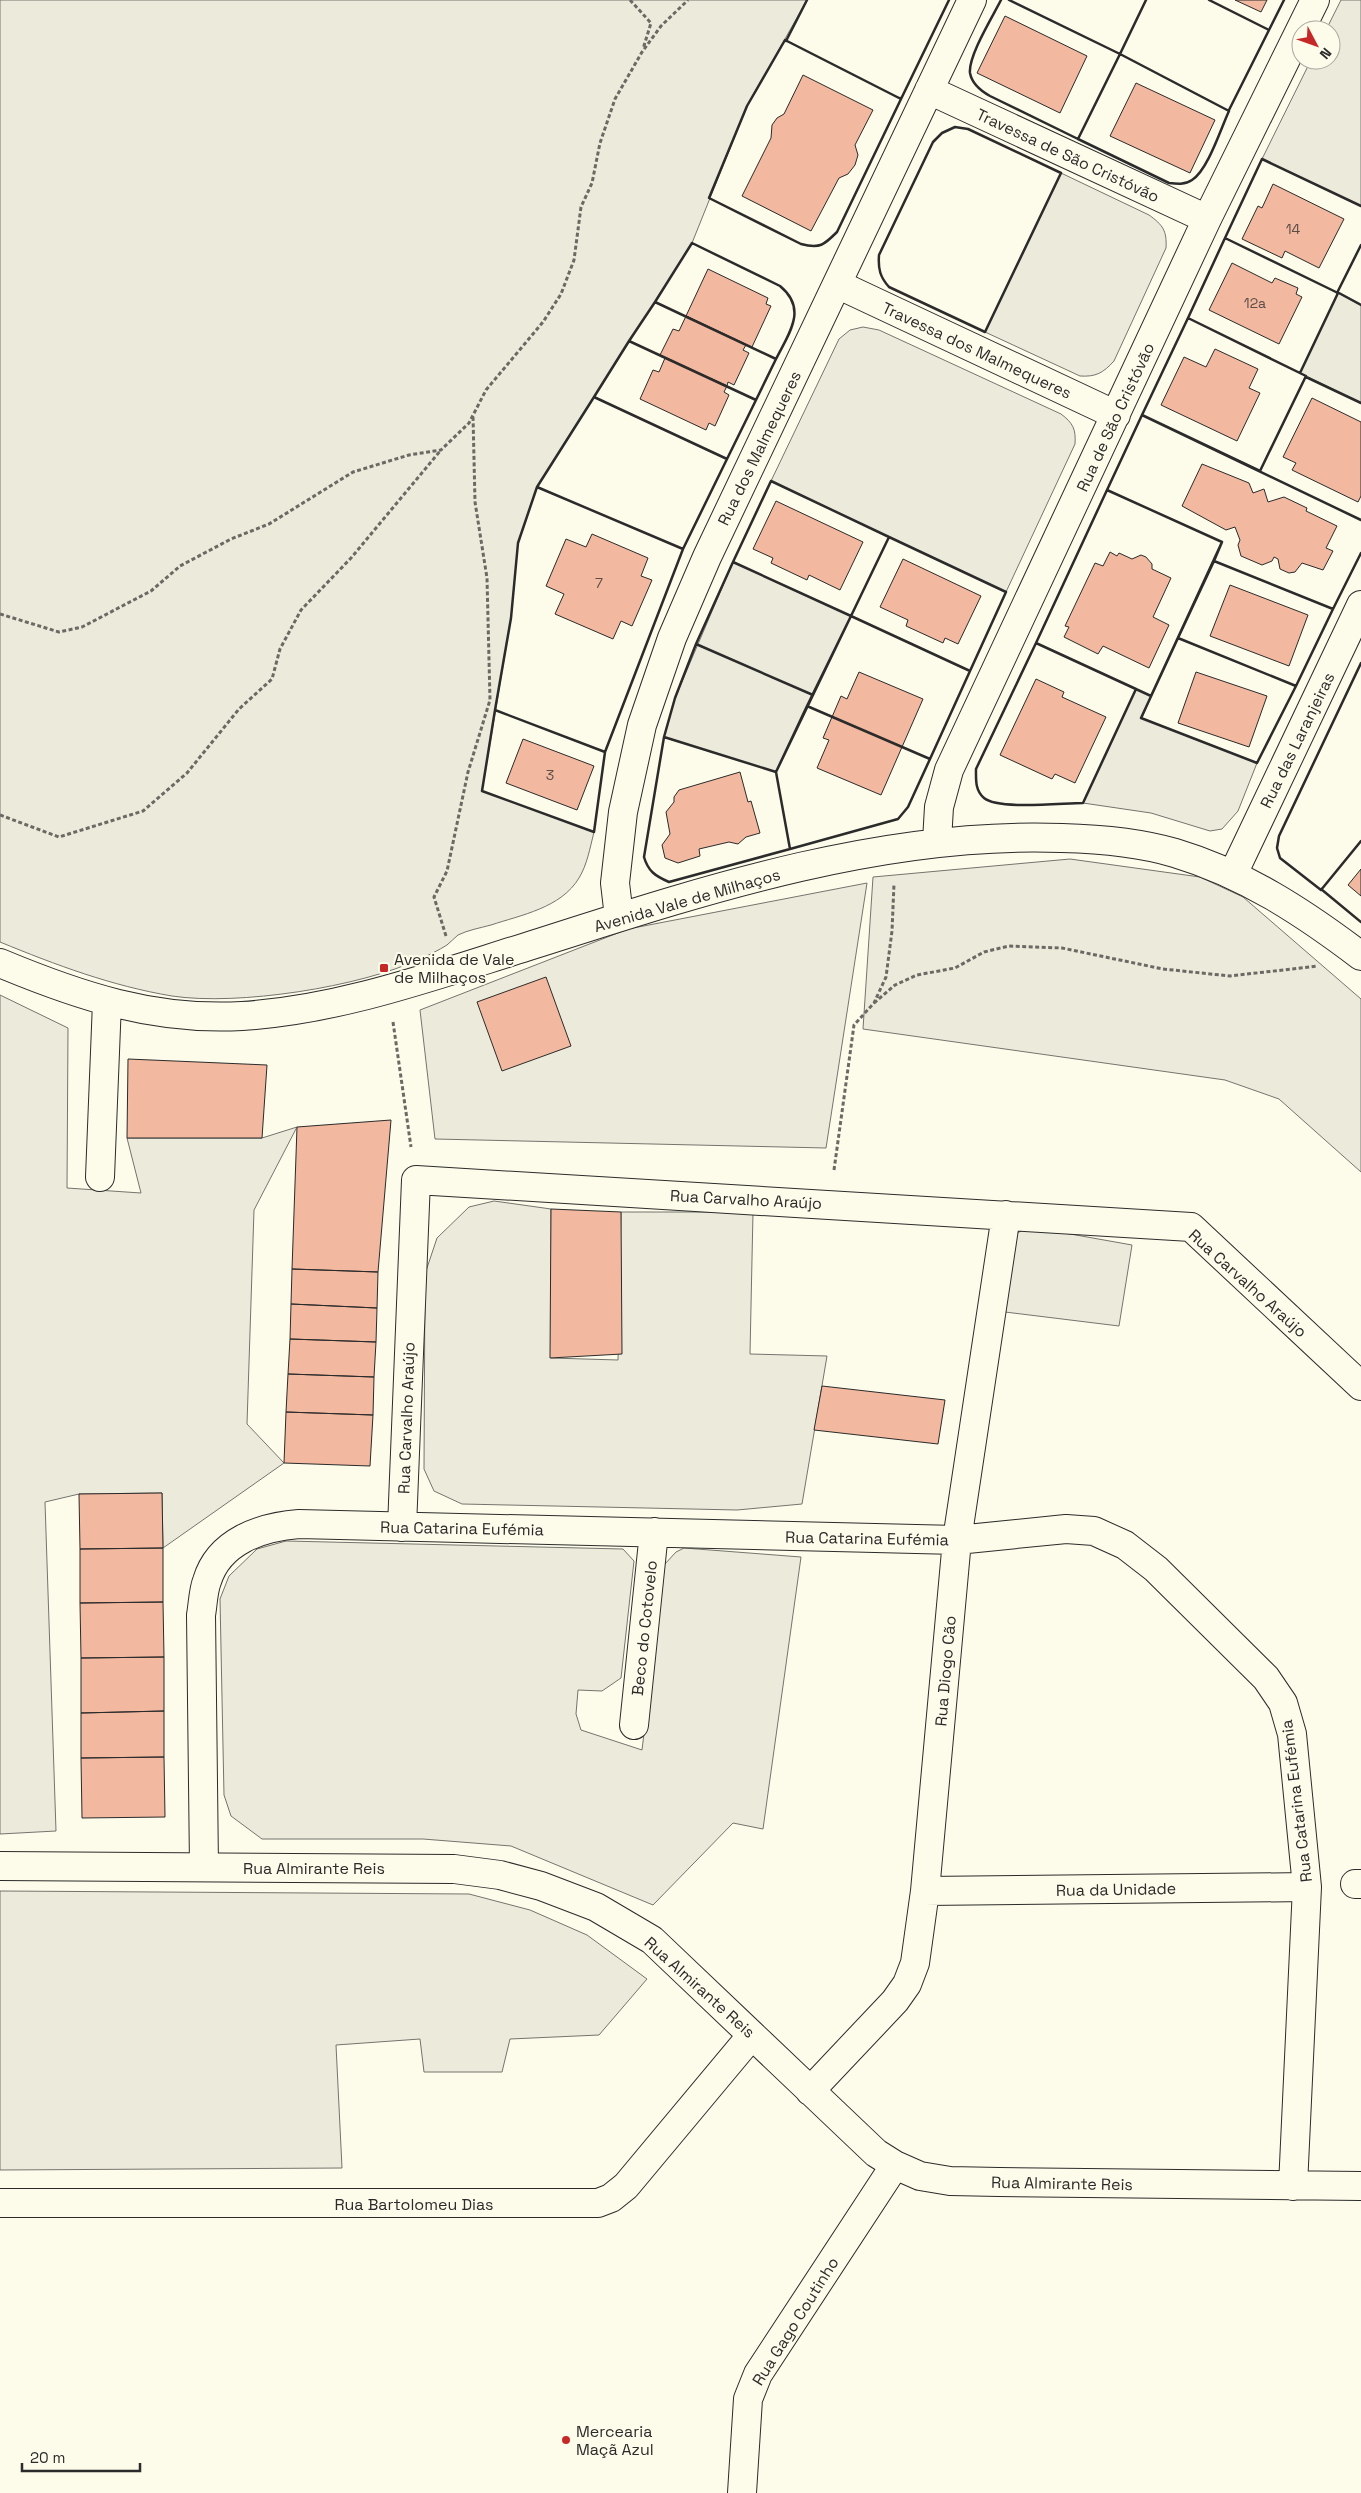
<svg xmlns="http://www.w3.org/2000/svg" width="1361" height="2493" font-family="'Space Grotesk',sans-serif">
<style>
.green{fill:#ecebdb;stroke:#74746e}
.building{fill:#f2b8a0;stroke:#2b2b2b}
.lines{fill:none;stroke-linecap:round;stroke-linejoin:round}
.minor-casing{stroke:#2b2b2b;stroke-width:30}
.path{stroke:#6a6964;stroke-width:3;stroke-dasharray:4 2.5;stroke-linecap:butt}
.minor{stroke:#fdfbea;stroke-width:28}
.wall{stroke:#2b2b2b;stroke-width:2.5}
.poi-dot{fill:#c62828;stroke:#fdfbea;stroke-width:2}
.labels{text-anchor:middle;stroke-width:4;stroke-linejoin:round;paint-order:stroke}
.number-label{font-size:14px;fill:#5d4e48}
.street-label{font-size:16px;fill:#2b2b2b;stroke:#fdfbea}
.poi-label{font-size:16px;fill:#2b2b2b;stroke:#fdfbea;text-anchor:start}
</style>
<rect width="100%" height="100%" fill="#fdfbea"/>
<!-- green -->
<path class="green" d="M0,0h807l-60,106 -55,137 -155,244 -19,56 -7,75 -29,173 112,41c-4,16 -7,33 -15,46 -18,30 -58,37 -88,47 -11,3 -23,5 -33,10 -4,3 -7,7 -11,10 -8,5 -18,10 -27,14 -60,28 -182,47 -248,37 -60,-10 -116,-31 -172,-54z
M1341,0h20v206l-99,-47 49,-99h20v-30h-5z
M1061,173l88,42c14,10 18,16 17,33l-52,113c-11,12 -18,16 -34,15l-95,-44z
M1338,293l23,12v98l-61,-30z
M863,327l16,3 182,84c12,9 15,15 14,30l-69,148 -235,-111 68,-142 11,-9z
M733,562l118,54 -75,156 -112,-35 11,-39z
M1136,689l15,7 -9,22 115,45 -19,48 -16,18 -12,2 -59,-18 -68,-10z
M1070,859l130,18 43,20 118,102v173l-82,-73 -54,-19 -362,-51 10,-152z
M867,883l-41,265 -391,-9 -15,-129 208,-81z
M0,995l68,33 -1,160 74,5 -14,-55h135l35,-11 -43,83 -7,214 37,39 -121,85 -1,-55 -83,1 -34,8 11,329 -56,3z
M494,1201l57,8v149l67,2 3,-148h132l-3,142 77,2 -25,148 -65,6 -275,-6 -28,-13 -10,-22 1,-195 12,-36 32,-31z
M1031,1227l101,18 -13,81 -114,-14 7,-77z
M286,1541l337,8 11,12 -13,117 -19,13 -24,-1 -2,24 5,16 61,20 22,-185 12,-13 8,-4 117,9 -38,272 -30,-6 -80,82 -142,-59 -88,-7h-161l-31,-23 -7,-21 -4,-196 9,-23 28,-27z
M0,1891l469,3 61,16 57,25 60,44 -48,56 -89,4 -8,33h-78l-4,-33 -84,6 6,123 -342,2z"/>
<!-- building -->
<path class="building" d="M1235,0h32l-6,12z
M1005,16l82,40 -27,57 -83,-40z
M803,75l70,35 -18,35 3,10 -3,10 -7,9 -9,4 -28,53 -69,-35 29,-58 1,-13 5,-7 7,-4z
M1136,83l79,37 -25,53 -80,-37z
M1273,184l71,35 -25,49 -34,-17 -3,7 -40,-19 16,-33 4,2z
M1232,263l40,20 3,-5 23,10 -2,6 6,3 -23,47 -70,-34z
M708,269l60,29 -2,6 5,2 -19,41 -66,-31z
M686,316l60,29 -3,5 6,3 -15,32 -6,-3 -1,4 -67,-31 13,-26 6,2z
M1215,349l43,20 -9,19 11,5 -23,48 -76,-36 23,-48 22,10z
M665,358l62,28 -3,6 5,3 -14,31 -6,-3 -3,7 -66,-31 13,-29 6,2z
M1312,398l49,24v74l-3,6 -66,-32 4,-7 -13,-6z
M1202,464l47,19 4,10 11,-4 4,13 16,-5 23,11 -1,3 31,15 -11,22 7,3 -10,19 -21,-7 -7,9 -6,1 -9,-4 -2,-10 -4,-2 -2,4 -10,4 -21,-9 -3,-11 2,-5 -5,-13 -9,3 -44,-24z
M776,501l87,41 -23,48 -31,-15 -2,5 -36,-17 2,-5 -20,-9z
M592,534l56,24 -7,18 11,4 -20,46 -11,-5 -8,18 -58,-25 9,-20 -18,-8 20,-47 20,8z
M1110,552l7,4 2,-3 13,6 9,-4 5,2 6,7v5l19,9 -18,39 16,8 -20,43 -46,-22 -5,8 -34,-17 5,-10 -4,-1 30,-63 8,3z
M903,559l78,37 -23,48 -13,-6 -2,5 -37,-17 2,-6 -28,-13z
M1230,585l78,30 -19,51 -79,-30z
M859,672l64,27 -21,48 -70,-30 9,-21 6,3z
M1196,672l71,24 -18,51 -71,-24z
M1036,679l28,13 -2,5 44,20 -31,66 -20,-9 -3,5 -52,-24z
M832,717l70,30 -21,48 -64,-27 12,-28 -6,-2z
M523,739l71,27 -17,44 -71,-27z
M740,772l8,30 3,-1 9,32 -14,4 -8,7 -9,-2 -30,7 1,7 -22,7 -13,-5 -3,-13 8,-11 -4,-22 8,-10v-5l5,-7z
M1361,869v27l-13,-11z
M546,977l25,69 -69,25 -25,-69z
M128,1059l139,6 -5,73h-135z
M391,1120l-13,152 -86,-3 5,-142z
M551,1209l70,3 1,142 -72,4z
M292,1269l86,3 -1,36 -86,-4z
M291,1304l86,4 -1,34 -86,-3z
M290,1339l86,3 -2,35 -86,-3z
M288,1374l86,3 -1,38 -87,-3z
M822,1386l123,14 -7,44 -124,-14z
M286,1412l87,3 -3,51 -86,-3z
M162,1493l1,55 -83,1 -1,-55z
M163,1548v54l-83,1v-54z
M163,1602l1,55 -83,1 -1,-55z
M164,1657v54l-83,2v-55z
M164,1711v46l-83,1v-45z
M164,1757l1,60 -83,1 -1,-60z"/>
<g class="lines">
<defs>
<path id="minor" d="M929,90l278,129
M837,284l279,131
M937,841l2,-34 10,-37 258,-551 108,-219
M1233,874l128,-269
M619,917l-4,-34 8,-71 19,-87 30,-87 35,-81 265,-557
M0,963c79,33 154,58 242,53 97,-6 191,-40 284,-69 172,-55 354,-116 536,-109 38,1 76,4 113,15 70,21 128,59 186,103
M100,1177l7,-175
M402,1527l14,-347 775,47 170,159
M634,1725l20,-193
M0,1866l454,3 46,6 41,11 55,21 56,33 224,213 19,12 25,11 30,5 49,1 362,4
M204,1867l-3,-252c2,-11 2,-24 6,-34 12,-40 54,-54 92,-57l658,16 109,-11 28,2 31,14 31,24 110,109 17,25 9,31 15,153 -14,299
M1355,1884h6
M925,1891l382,-4
M810,2091l85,-90 12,-17 8,-21 10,-72 32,-351 49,-325
M0,2203h598l13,-5 15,-12 126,-151
M742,2493l6,-94 10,-25 137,-209"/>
</defs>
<!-- minor casing -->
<use href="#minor" class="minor-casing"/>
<!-- path -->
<path class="path" d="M630,0l21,23 -8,26
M0,614l59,18 23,-5 69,-36 29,-25 51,-27 38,-15 84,-52 56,-17 32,-5 28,-27 17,-33 57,-68 18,-28 13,-34 7,-53 11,-24 8,-40 15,-44 27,-47 19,-26 27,-26
M0,815l59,22 84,-26 44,-38 52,-64 33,-30 8,-30 21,-39 50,-52 90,-108
M446,936l-12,-39 13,-26 21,-99 22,-72 -3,-122 -12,-76 -2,-86
M874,1003l21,-18 22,-10 38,-7 29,-16 25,-6 53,2 101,21 67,7 88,-10
M393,1022l18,125
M834,1170l20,-145 20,-22 12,-26 6,-46 2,-47"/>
<!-- minor -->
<use href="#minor" class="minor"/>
<!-- wall -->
<path class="wall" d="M1001,0c-8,16 -33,56 -31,73 2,11 11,18 20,23l88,43 42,-85 -111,-54
M1209,0l60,30 -40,80
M1267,29l2,1 15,-30
M785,40l116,59 -64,133c-13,13 -17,17 -36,12l-92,-46 38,-92z
M786,41l21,-41
M1120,54l109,57c-8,17 -21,59 -37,69 -7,5 -15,4 -23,3l-91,-44z
M1122,55l-2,-1 26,-54
M900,98l1,1 48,-99
M955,127l13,2 93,44 -76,159 -96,-45c-9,-10 -11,-18 -10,-32l54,-113 9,-9z
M1225,238l113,55 -38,80 -112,-55z
M1227,239l-2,-1 37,-79 99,47
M692,243l88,43c28,23 9,47 -4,73l-121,-57z
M1337,293l24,-48
M1339,293l22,12
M655,302l121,57 -20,41 -127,-59z
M1188,318l118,58 -46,95 -118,-56z
M629,341l127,59 -29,59 -133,-62z
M1306,377l55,26
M594,397l133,62 -44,90 -146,-62z
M771,481l118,56 -38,79 -118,-54z
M537,487l146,62 -78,203 -110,-42 16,-92 7,-75z
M1107,490l115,52 -71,154 -115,-53z
M1361,520l-219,-105 -35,75 115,52 -8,19 119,48 28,-56
M889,537l117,55 -36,79 -119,-55z
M1214,561l119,48 -37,77 -118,-48z
M733,562l118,54 -38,79 -117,-51z
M851,616l119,55 -40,88 -123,-53z
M1178,638l118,48 -39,77 -116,-45z
M1036,643l100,46 -53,114c-21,0 -85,7 -99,-5 -9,-8 -8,-18 -8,-29z
M696,644l117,51 -37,77 -112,-35 11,-39z
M1361,663l-82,173 -2,12 3,10 41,32 40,-49
M807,706l123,53 -22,48 -10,12 -108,30 -14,-77z
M495,710l110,42 -11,80 -112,-41z
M664,737l112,35 14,77 -121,33c-14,-6 -21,-11 -25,-25z
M1321,889l40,33"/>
</g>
<!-- markers -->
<g class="poi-dot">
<rect x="379" y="963" width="10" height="10" rx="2.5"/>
<circle cx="566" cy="2440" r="5"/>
</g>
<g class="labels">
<!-- number labels -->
<g class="number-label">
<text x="1293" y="234">14</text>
<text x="1255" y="308">12a</text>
<text x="599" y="588">7</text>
<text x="550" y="780">3</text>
</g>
<!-- street labels -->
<g class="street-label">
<text transform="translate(1068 155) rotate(25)" y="6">Travessa de São Cristóvão</text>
<text transform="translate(977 350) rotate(25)" y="6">Travessa dos Malmequeres</text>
<text transform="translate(1115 417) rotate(-65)" y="6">Rua de São Cristóvão</text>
<text transform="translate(759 448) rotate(-64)" y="6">Rua dos Malmequeres</text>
<text transform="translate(1297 740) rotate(-64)" y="6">Rua das Laranjeiras</text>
<text transform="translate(687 900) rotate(-16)" y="6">Avenida Vale de Milhaços</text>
<text transform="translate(746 1199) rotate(3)" y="6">Rua Carvalho Araújo</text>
<text transform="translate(1248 1283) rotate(42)" y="6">Rua Carvalho Araújo</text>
<text transform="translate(406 1418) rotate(-88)" y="6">Rua Carvalho Araújo</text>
<text transform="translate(462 1528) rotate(1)" y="6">Rua Catarina Eufémia</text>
<text transform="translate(867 1538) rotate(1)" y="6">Rua Catarina Eufémia</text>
<text transform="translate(644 1628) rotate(-84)" y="6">Beco do Cotovelo</text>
<text transform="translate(945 1671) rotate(-85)" y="6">Rua Diogo Cão</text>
<text transform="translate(1296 1801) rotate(-97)" y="6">Rua Catarina Eufémia</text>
<text x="314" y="1874">Rua Almirante Reis</text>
<text transform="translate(1116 1889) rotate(-1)" y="6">Rua da Unidade</text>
<text transform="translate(700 1987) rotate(42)" y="6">Rua Almirante Reis</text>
<text transform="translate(1062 2183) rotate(1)" y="6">Rua Almirante Reis</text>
<text x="414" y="2210">Rua Bartolomeu Dias</text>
<text transform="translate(795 2321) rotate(-58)" y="6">Rua Gago Coutinho</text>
</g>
<!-- poi labels -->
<g class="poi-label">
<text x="394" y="965">Avenida de Vale<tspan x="394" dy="18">de Milhaços</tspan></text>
<text x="576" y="2437">Mercearia<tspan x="576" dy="18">Maçã Azul</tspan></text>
</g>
</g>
<!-- north arrow -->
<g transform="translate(1316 45) rotate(131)"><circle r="24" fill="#fdfbea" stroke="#a9a89e"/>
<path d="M0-4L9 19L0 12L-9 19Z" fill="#c62828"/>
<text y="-8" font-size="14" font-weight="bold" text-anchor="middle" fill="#2b2b2b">N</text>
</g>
<!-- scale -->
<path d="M22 2463v8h118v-8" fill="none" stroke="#2b2b2b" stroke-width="2.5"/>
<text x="30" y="2463" font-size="15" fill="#2b2b2b" stroke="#fdfbea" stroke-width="4" paint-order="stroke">20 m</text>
</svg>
